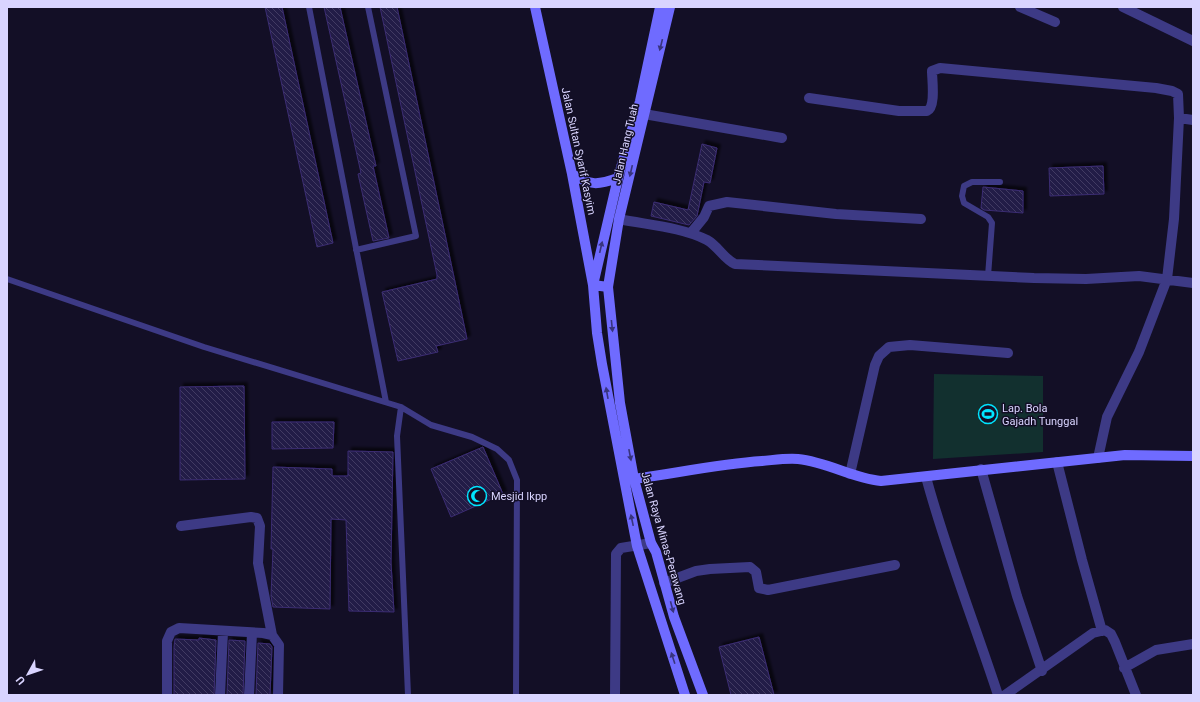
<svg xmlns="http://www.w3.org/2000/svg" width="1200" height="702" font-family="Roboto,sans-serif">
<style>
.garden{fill:#12302f}
.building{fill:url(#building-back-hatch);stroke:#3b2d73;filter:url(#shadow)}
.lines{fill:none;stroke-linecap:round;stroke-linejoin:round}
.lane{stroke:#3d3a85;stroke-width:6}
.street{stroke:#3d3a85;stroke-width:10}
.secondary{stroke:#6f6bff;stroke-width:10}
.oneway{fill:#38347d}
.labels{text-anchor:middle;stroke-width:3;stroke-linejoin:round;paint-order:stroke}
.street-label{font-size:11px;fill:#d9d4ff;stroke:#130f26}
.poi-label{font-size:11px;fill:#d9d4ff;stroke:#130f26;text-anchor:start}
</style>
<defs>
<pattern id="building-back-hatch" width="6" height="6" patternUnits="userSpaceOnUse"><rect width="6" height="6" fill="#241b47"/><path d="M-1 5l2 2M0 0l6 6M5-1l2 2" fill="none" stroke="#433b63"/></pattern>
<filter id="shadow"><feDropShadow dx="3.5" dy="-3.5" stdDeviation="1" flood-color="#0009"/></filter>
</defs>
<rect width="100%" height="100%" fill="#130f26"/>
<!-- garden -->
<path class="garden" d="M934,374l109,2v76l-110,7z"/>
<!-- building -->
<path class="building" d="M265,7h17l51,236 -16,4z
M324,7h16l36,159h-3l16,72 -16,3 -15,-67 3,-1z
M380,7h17l70,332 -31,7 2,6 -40,9 -16,-69 55,-13v-4z
M702,144l15,4 -7,35 -6,-1 -7,34 -8,9 -38,-9 3,-14 34,8z
M1103,166l1,28 -54,2 -1,-28z
M983,187l40,4v22l-39,-3 -3,-2z
M244,386l1,93 -65,1v-93z
M272,422h62l-1,26 -61,1z
M483,447l20,47 -52,23 -20,-48z
M348,451l45,1 -2,111 3,49 -45,-1 -3,-91 -15,-1 -1,90 -57,-2 -2,-11 2,-47h-2l2,-82 59,2v7h16z
M759,637l15,58h-43l-12,-48z
M199,638l17,2 -2,55h-40v-48l1,-8 24,1z
M229,640l16,1 -2,54h-16z
M258,643l12,1 2,3 -2,48h-14z"/>
<g class="lines">
<!-- lane -->
<path class="lane" d="M309,7l77,395
M356,250l60,-14 -48,-229
M988,276l4,-53 -4,-6 -24,-14 -2,-7 2,-10 8,-4h28
M7,279l197,68 197,60 30,18 41,12 25,12 12,11 8,20 -1,215
M401,407l-4,29 11,259"/>
<!-- street -->
<path class="street" d="M1020,7l35,15
M1123,7l70,34
M809,98l90,13h28c9,-4 5,-31 5,-40l8,-3 216,20 16,3 6,3 1,24 -5,101 -7,60 -28,73 -32,65 -9,41
M644,114l138,24
M1179,118l14,2
M619,219c29,6 62,8 88,21 11,6 17,19 28,24l299,14 52,1 53,-3 54,7
M691,233l13,-16 5,-11 18,-4 109,12 85,5
M1057,462l25,98 20,71
M981,469l36,127 25,75
M850,474l25,-109 4,-9 10,-9 21,-2 98,8
M926,477c20,74 48,145 72,218
M181,526l70,-9 6,1 3,8 -2,37 14,72
M664,583l32,-12 14,-2 40,-2 6,5 3,16 9,2 127,-25
M1124,668l32,-18 37,-6
M167,695v-54l4,-9 8,-4 84,5 9,2 7,10 -1,50
M220,695l3,-63
M249,695l3,-62
M615,695l1,-141 5,-6 30,-5
M1005,695l88,-62 12,-3 6,4 4,8 21,53"/>
<!-- secondary -->
<path class="secondary" d="M535,7l37,167 21,111 15,2
M660,7l-20,94 -22,77 -25,107 4,48 5,31 35,182 48,149
M670,7l-51,212 -11,68 12,116 14,76 17,64 5,9 18,65 29,78
M572,174c19,12 26,11 46,4
M634,479c43,-6 85,-15 128,-18 12,-1 24,-3 36,-2 30,3 54,19 83,22l244,-26 68,1"/>
</g>
<!-- one-way arrows -->
<defs><path id="oneway-solid" d="M-6-.8H1V-3.2L6.5 0L1 3.2V.8H-6Z"/></defs>
<g class="oneway">
<use href="#oneway-solid" transform="translate(661 45) rotate(104)"/>
<use href="#oneway-solid" transform="translate(631 171) rotate(103)"/>
<use href="#oneway-solid" transform="translate(601 247) rotate(-77)"/>
<use href="#oneway-solid" transform="translate(612 326) rotate(84)"/>
<use href="#oneway-solid" transform="translate(607 393) rotate(-100)"/>
<use href="#oneway-solid" transform="translate(630 455) rotate(79)"/>
<use href="#oneway-solid" transform="translate(632 520) rotate(-102)"/>
<use href="#oneway-solid" transform="translate(672 607) rotate(75)"/>
<use href="#oneway-solid" transform="translate(673 658) rotate(-108)"/>
</g>
<!-- icons -->
<defs>
<symbol id="stadium-ring" viewBox="-11 -11 22 22"><circle r="9.5" fill="#130f26" stroke="#00e5ff" stroke-width="1.5"/><path d="M0-5a6.5 5 0 1 0 0 10a6.5 5 0 1 0 0-10ZM-3.5-1.8h7v3.6h-7Z" fill="#00e5ff"/></symbol>
<symbol id="mosque-ring" viewBox="-11 -11 22 22"><circle r="9.5" fill="#130f26" stroke="#00e5ff" stroke-width="1.5"/><path d="M3.5-4.9A6 6 0 1 0 3.5 4.9A5 5 0 1 1 3.5-4.9Z" fill="#00e5ff"/></symbol>
</defs>
<g fill-rule="evenodd">
<use href="#stadium-ring" x="977" y="403" width="22" height="22"/>
<use href="#mosque-ring" x="466" y="485" width="22" height="22"/>
</g>
<g class="labels">
<!-- street labels -->
<g class="street-label">
<text transform="translate(625 144) rotate(-77)" y="4">Jalan Hang Tuah</text>
<text transform="translate(579 151) rotate(78)" y="4">Jalan Sultan Syarif Kasyim</text>
<text transform="translate(664 538) rotate(74)" y="4">Jalan Raya Minas-Perawang</text>
</g>
<!-- poi labels -->
<g class="poi-label">
<text x="1002" y="412">Lap. Bola<tspan x="1002" dy="13">Gajadh Tunggal</tspan></text>
<text x="491" y="500">Mesjid Ikpp</text>
</g>
</g>
<!-- border -->
<rect width="1200" height="702" fill="none" stroke="#d9d4ff" stroke-width="16"/>
<!-- north arrow -->
<g transform="translate(28 674) rotate(230)" stroke="#130f26" stroke-width="3" paint-order="stroke">
<path d="M0-3L7 15L0 10L-7 15Z" fill="#d9d4ff"/>
<text y="-6" font-size="11" font-weight="bold" text-anchor="middle" fill="#d9d4ff">U</text>
</g>
</svg>
